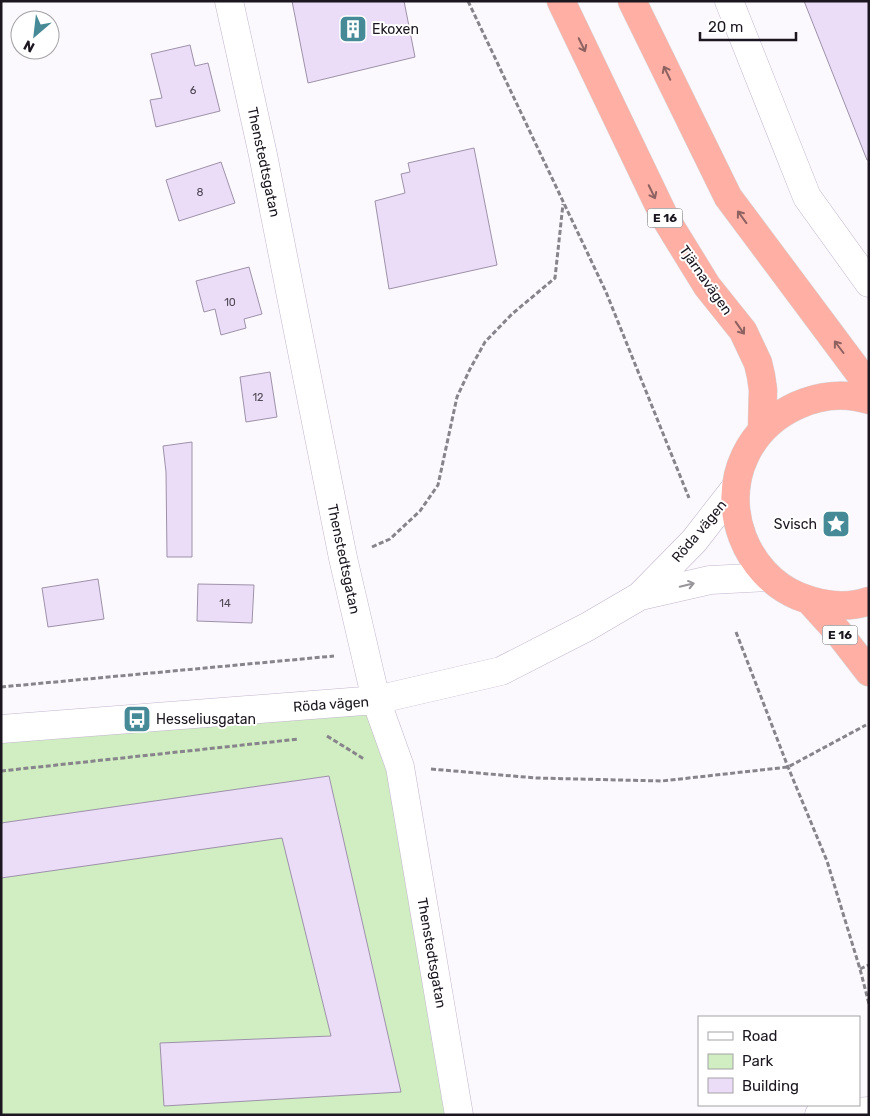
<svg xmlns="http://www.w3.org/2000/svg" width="870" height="1116" font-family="Rubik,sans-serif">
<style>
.green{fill:#d0eec1}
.building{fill:#ebddf7;stroke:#9d91a9}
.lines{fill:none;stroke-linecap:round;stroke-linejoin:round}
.minor-casing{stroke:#c2b5ce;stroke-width:29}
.highway-casing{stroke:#d6d5d7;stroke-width:29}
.path{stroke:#88848b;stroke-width:3;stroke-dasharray:5 2.5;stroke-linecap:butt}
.minor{stroke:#fff;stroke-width:28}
.highway{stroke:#ffafa3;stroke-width:28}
.oneway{stroke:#8d6261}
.oneway2{stroke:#98969a}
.labels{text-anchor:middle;stroke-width:4;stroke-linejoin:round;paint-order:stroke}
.number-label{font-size:11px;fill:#4f4855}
.shield{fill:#fff;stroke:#5f5c62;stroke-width:1}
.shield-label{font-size:12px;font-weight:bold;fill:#1b161f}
.poi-label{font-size:14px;fill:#1b161f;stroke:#fff;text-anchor:start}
.street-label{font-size:14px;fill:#1b161f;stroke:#fff}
</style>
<rect width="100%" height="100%" fill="#fcf9fe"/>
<!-- green -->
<path class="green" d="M376,700l83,415h-458v-386z"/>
<!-- building -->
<path class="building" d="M292,1h112l11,56 -107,26z
M804,1h65v159h-2z
M190,45l5,21 13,-3 12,48 -64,16 -6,-27 12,-2 -11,-44z
M474,148l23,117 -108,24 -14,-88 30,-8 -4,-19 9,-2 -2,-9z
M221,162l14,41 -56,18 -13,-41z
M249,267l13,47 -18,5 2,9 -25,7 -6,-26 -11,3 -8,-31z
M270,372l7,45 -31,5 -6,-45z
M192,442v115h-25l-1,-85 -3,-26z
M98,579l6,40 -56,8 -6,-39z
M198,584l56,1 -2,38 -55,-2z
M329,776l72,316 -237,14 -4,-63 171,-7 -49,-198 -281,40v-55z"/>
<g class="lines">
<defs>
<path id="minor" d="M229,1l34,154 80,403 33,142 24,67 59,348
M729,1l78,196 62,86
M640,596l70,-16 58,-3
M1,729l375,-29 125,-29 86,-44 53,-31 54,-55 42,-54
M819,1115l50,-4"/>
<path id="highway" d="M561,1l103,215 43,70 36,45 15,32 3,13 2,14 -1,40
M632,1l96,196 141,189
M869,400c-48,-15 -103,11 -124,56 -25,52 1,118 53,140 22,9 48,13 71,5
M809,600l29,32 31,40"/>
</defs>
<!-- minor casing -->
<use href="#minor" class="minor-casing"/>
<!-- highway casing -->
<use href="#highway" class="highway-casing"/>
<!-- path -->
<path class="path" d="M468,1l138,291 83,206
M372,547l18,-8 30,-28 18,-26 19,-88 13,-28 15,-27 27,-28 43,-36 8,-74
M736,632l52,135 39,94 33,108 9,35
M1,687l333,-31
M327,736l37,23
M431,769l105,9 126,3 126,-14 78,-42
M1,771l298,-32
M860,969l9,-4"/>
<!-- minor -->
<use href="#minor" class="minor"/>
<!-- highway -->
<use href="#highway" class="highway"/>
</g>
<!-- one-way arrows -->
<defs><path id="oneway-shaft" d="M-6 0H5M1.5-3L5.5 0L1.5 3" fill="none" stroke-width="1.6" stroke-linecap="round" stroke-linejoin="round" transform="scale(1.25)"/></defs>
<g class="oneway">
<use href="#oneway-shaft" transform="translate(582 45) rotate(64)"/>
<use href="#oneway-shaft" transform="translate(667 73) rotate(-116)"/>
<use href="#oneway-shaft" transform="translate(652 192) rotate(64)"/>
<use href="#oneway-shaft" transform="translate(742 217) rotate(-126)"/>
<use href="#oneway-shaft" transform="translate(740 328) rotate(55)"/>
<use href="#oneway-shaft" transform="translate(839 347) rotate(-127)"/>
</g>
<use class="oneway2" href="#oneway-shaft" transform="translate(687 585) rotate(-13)"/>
<!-- icons -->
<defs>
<symbol id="building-square" viewBox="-11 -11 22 22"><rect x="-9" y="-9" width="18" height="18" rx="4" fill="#468a98" stroke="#fff"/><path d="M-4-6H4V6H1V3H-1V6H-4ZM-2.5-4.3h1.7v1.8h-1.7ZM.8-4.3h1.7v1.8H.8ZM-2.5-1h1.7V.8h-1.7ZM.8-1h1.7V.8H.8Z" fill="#fff"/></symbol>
<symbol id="sight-square" viewBox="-11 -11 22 22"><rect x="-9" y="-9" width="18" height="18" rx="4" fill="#468a98" stroke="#fff"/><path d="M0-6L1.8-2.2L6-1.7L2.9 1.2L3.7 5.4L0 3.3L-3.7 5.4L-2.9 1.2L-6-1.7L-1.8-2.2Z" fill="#fff"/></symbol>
<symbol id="bus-square" viewBox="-11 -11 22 22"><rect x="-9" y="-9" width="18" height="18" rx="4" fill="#468a98" stroke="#fff"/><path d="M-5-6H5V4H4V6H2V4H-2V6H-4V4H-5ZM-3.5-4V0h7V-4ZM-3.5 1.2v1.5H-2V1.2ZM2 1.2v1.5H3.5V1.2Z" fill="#fff"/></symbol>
</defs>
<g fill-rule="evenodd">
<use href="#building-square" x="337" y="13" width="32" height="32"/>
<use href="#sight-square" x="820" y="508" width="32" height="32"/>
<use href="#bus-square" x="121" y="703" width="32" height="32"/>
</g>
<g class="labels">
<!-- number labels -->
<g class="number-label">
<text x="193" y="94">6</text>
<text x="200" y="196">8</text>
<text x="230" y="306">10</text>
<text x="258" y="401">12</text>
<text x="225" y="607">14</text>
</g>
<!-- shield labels -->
<g class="shield">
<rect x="647.5" y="208.5" width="35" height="19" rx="4"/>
<rect x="822.5" y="625.5" width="35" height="19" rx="4"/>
</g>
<g class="shield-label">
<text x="665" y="222">E 16</text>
<text x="840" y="639">E 16</text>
</g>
<!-- poi labels -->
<g class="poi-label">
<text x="372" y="34">Ekoxen</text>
<text x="817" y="529" text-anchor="end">Svisch</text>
<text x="156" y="724">Hesseliusgatan</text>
</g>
<!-- street labels -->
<g class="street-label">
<text transform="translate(264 162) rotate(78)" y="5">Thenstedtsgatan</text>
<text transform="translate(706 280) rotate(55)" y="5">Tjärnavägen</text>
<text transform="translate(699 531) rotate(-50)" y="5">Röda vägen</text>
<text transform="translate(344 559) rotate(78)" y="5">Thenstedtsgatan</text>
<text transform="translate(331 704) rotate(-4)" y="5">Röda vägen</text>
<text transform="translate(432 953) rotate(80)" y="5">Thenstedtsgatan</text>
</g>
</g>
<!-- border -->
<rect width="870" height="1116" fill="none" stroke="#1b161f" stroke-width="5"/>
<!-- legend -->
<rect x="698" y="1016" width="162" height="90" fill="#ffffff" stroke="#a4a2a5"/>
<rect x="708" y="1032" width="25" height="8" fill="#ffffff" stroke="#a4a2a5"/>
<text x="742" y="1041" font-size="15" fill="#1b161f">Road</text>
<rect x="708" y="1054" width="25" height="15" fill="#d0eec1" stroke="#a4a2a5"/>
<text x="742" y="1066" font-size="15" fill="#1b161f">Park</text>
<rect x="708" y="1078" width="25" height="15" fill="#ebddf7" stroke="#a4a2a5"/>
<text x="742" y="1091" font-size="15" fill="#1b161f">Building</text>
<!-- north arrow -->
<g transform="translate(35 35) rotate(208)"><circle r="24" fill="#ffffff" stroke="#a4a2a5"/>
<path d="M0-4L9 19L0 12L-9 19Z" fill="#468a98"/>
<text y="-8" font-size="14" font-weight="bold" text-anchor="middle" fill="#1b161f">N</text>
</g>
<!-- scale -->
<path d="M700 32v8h96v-8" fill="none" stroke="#1b161f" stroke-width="2.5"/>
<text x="708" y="32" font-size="15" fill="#1b161f" stroke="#ffffff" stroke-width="4" paint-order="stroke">20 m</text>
</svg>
